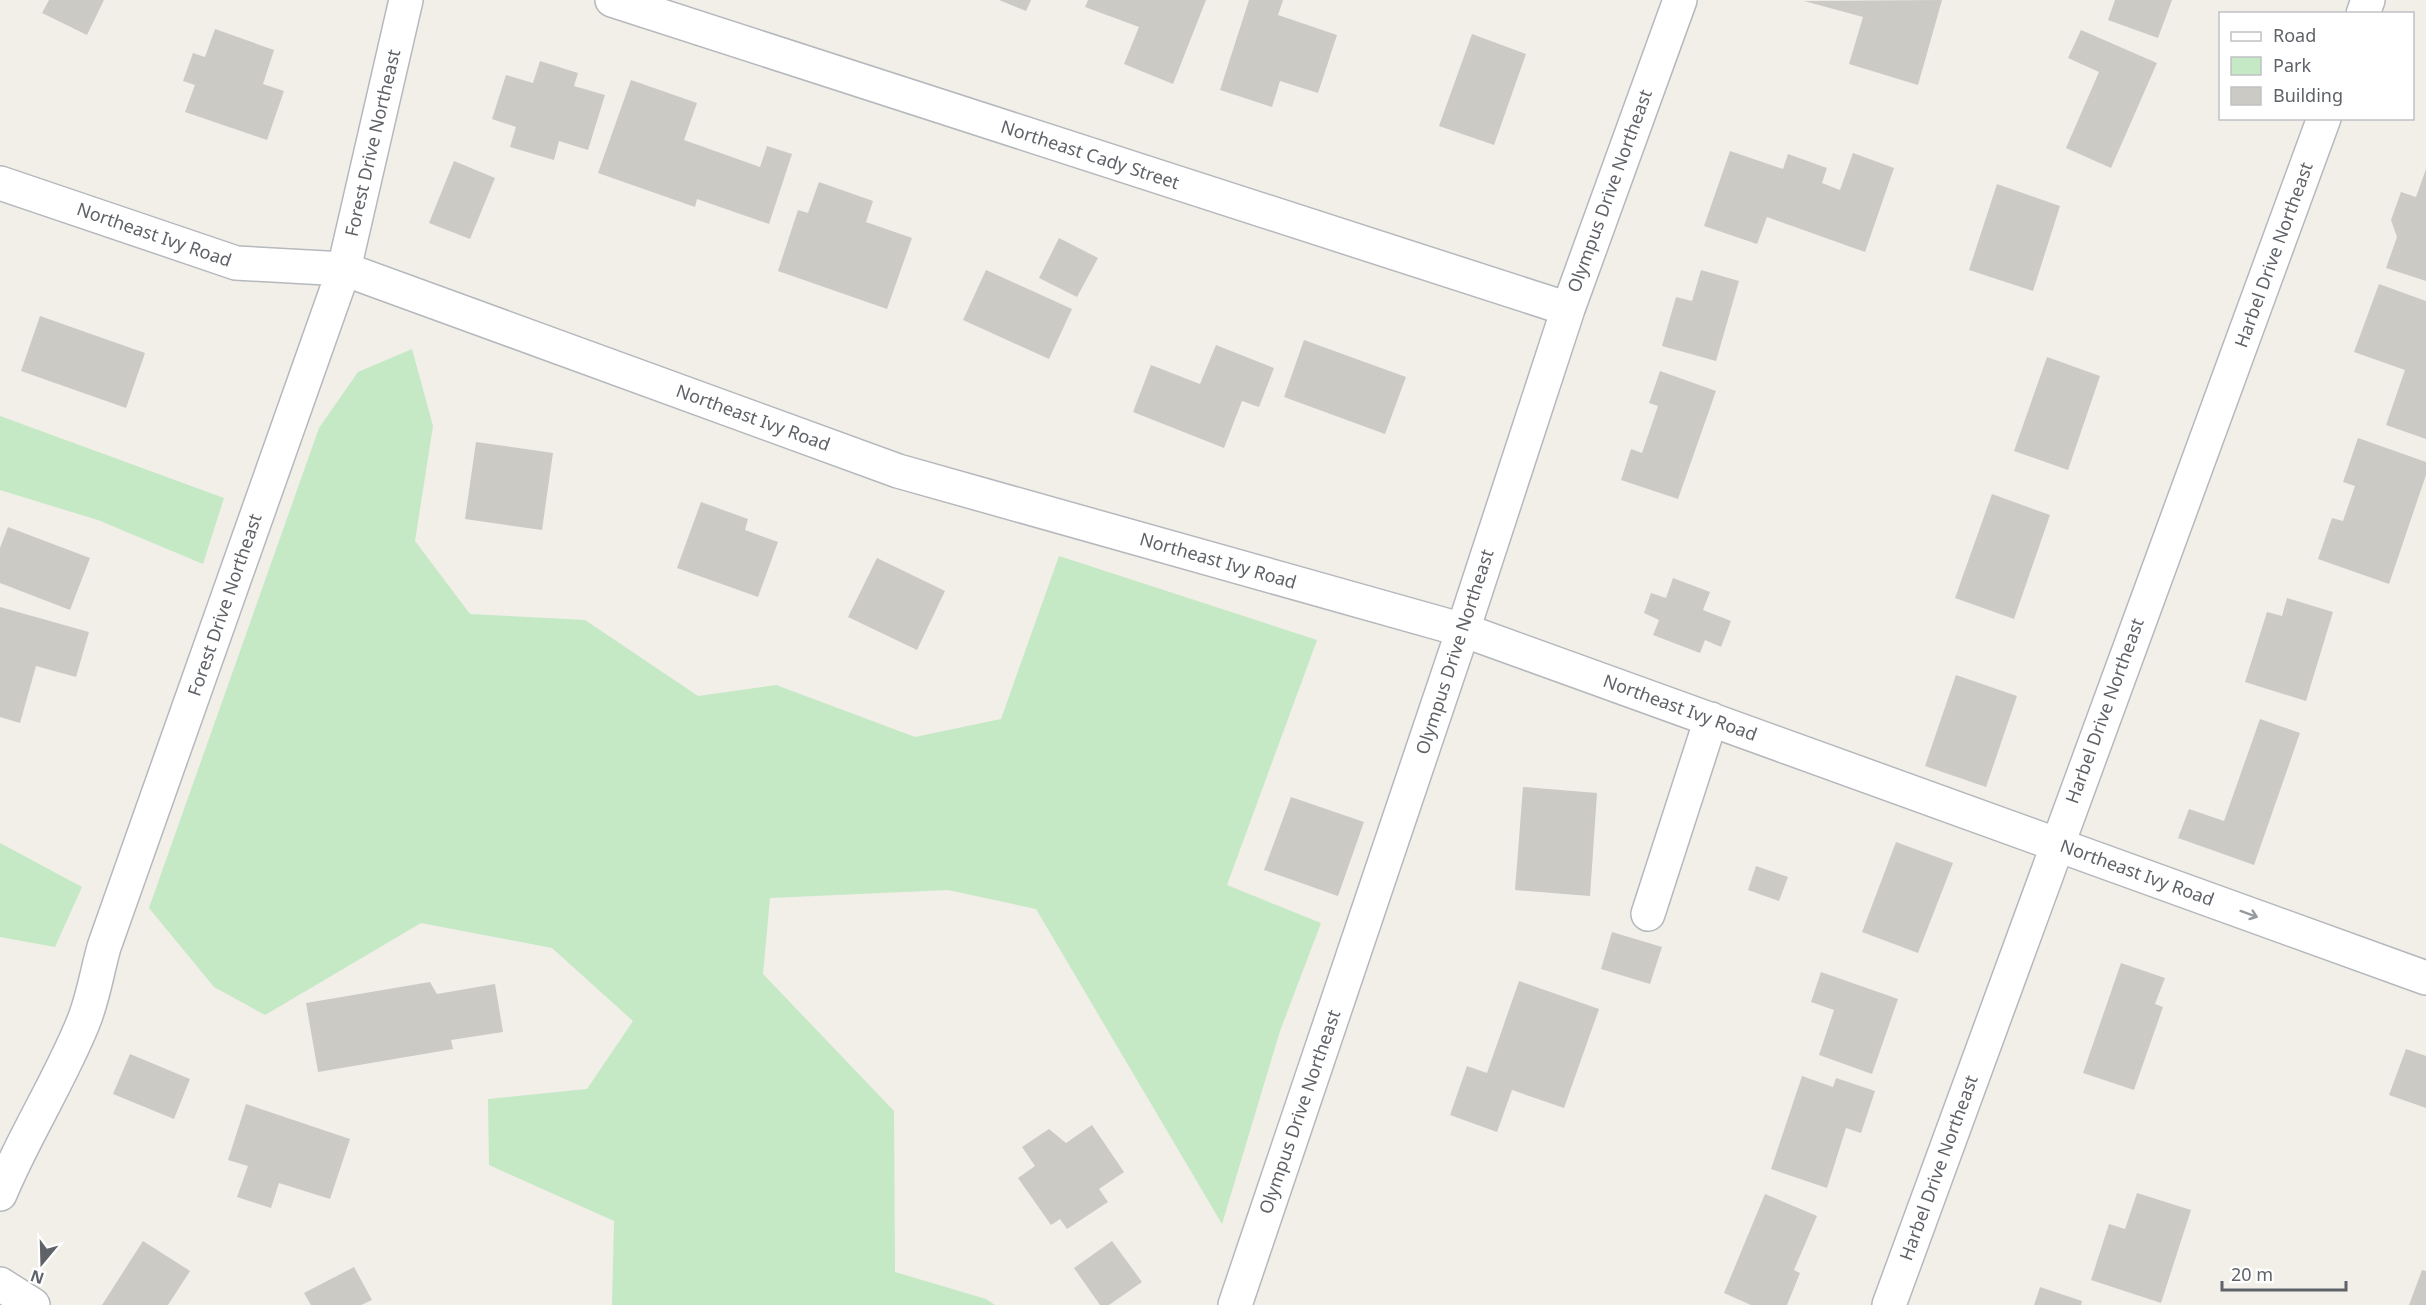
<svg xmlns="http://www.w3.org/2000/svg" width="2426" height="1305" font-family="'Noto Sans',sans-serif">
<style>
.green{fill:#c5e8c5}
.building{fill:#cccac5}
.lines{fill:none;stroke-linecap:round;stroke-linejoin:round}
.minor-casing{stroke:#b5b8bc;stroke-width:36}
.minor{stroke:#fff;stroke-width:33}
.oneway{stroke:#979a9d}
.labels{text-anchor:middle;stroke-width:5;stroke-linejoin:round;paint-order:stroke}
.street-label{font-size:18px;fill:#5f6368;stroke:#fff}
</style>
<rect width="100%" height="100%" fill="#f1efe8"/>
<!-- green -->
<path class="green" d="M412,349l21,77 -18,115 55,73 115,6 113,76 78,-11 139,52 86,-18 58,-163 258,84 -90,245 94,38 -41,108 -58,193 -186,-315 -88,-19 -178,8 -7,76 131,137 1,161 91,27 9,6h-383l2,-84 -125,-56 -1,-66 99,-10 46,-68 -81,-73 -131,-25 -156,92 -51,-28 -65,-79 170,-480 39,-56z
M0,416l224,82 -21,66 -105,-44 -98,-30z
M0,843l82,44 -27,60 -55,-10z"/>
<!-- building -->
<path class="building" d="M49,0h55l-17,35 -45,-22z
M999,0h32l-5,11z
M1088,0h118l-33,84 -49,-20 15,-37 -54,-20z
M1249,0h34l-5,15 59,20 -19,58 -38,-12 -8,26 -52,-17z
M1942,0l-24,85 -69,-21 14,-47 -59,-16z
M2115,0h57l-14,38 -50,-18z
M215,29l59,21 -11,34 21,7 -17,49 -82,-28 10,-27 -12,-4 10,-28 12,4z
M2081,30l76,33 -46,105 -45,-20 33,-76 -31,-14z
M1472,34l54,20 -32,91 -55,-19z
M540,61l38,12 -4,13 31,9 -17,55 -29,-9 -5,19 -44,-13 6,-20 -24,-8 14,-44 27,8z
M631,80l66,23 -13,37 76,27 7,-21 25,8 -23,70 -72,-25 -2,8 -97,-34z
M1730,151l53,18 5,-15 39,14 -5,15 18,7 13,-37 41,15 -29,84 -98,-35 -10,27 -53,-18z
M454,161l41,17 -25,61 -41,-16z
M2426,169v112l-40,-13 11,-31 -6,-17 10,-28 15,5z
M819,182l54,19 -7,21 46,16 -25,71 -109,-38 20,-61 10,3z
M1997,184l63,22 -27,85 -64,-21z
M1059,238l39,20 -21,39 -38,-19z
M986,270l86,39 -23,50 -86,-39z
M1701,270l38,11 -23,80 -54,-15 14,-49 16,4z
M2379,284l47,17v138l-40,-14 19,-55 -51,-18z
M40,316l105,37 -19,55 -105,-37z
M1304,340l102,37 -21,57 -101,-37z
M1216,345l58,23 -15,39 -17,-6 -18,47 -91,-36 18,-47 49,19z
M2047,357l53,19 -32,94 -54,-19z
M1660,371l56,20 -38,108 -57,-19 10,-31 11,4 16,-47 -9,-3z
M2358,438l68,24v13l-37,109 -71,-25 14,-41 11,3 12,-35 -12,-4z
M476,442l77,11 -11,77 -77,-11z
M1992,494l58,21 -36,104 -59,-21z
M701,502l47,17 -3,11 33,12 -20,55 -81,-29z
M8,527l82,31 -20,52 -70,-27v-35z
M877,558l68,33 -28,59 -69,-33z
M1673,578l37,14 -7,18 28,11 -10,26 -16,-7 -5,13 -47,-18 6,-15 -15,-7 7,-20 15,5z
M2287,598l46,14 -27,89 -61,-19 22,-70 15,4z
M0,607l89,25 -13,45 -40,-11 -16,57 -20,-6z
M1956,675l61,21 -31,91 -61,-21z
M2260,719l40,14 -46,132 -76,-27 11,-29 35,12z
M1523,787l74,6 -7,103 -75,-6z
M1291,797l73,25 -26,74 -74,-26z
M1896,842l57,21 -35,90 -56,-21z
M1756,866l32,11 -9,24 -31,-11z
M1612,932l50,15 -12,37 -49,-15z
M2121,963l44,15 -10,26 8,3 -29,83 -51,-17z
M1821,972l77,27 -26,75 -53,-19 15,-45 -23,-8z
M1519,981l80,28 -35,99 -52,-18 -15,42 -47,-17 17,-49 20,7z
M430,982l7,12 58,-10 8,48 -52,8 2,9 -135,23 -12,-69z
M2406,1049l20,7v52l-37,-13z
M130,1054l60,25 -16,40 -61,-25z
M1802,1076l31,11 3,-9 39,13 -14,42 -15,-5 -19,60 -56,-19z
M246,1104l104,35 -20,60 -51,-16 -8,25 -34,-11 11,-31 -20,-6z
M1092,1125l32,47 -25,17 9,13 -41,27 -7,-10 -9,6 -33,-47 17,-12 -13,-19 27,-18 17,14z
M2137,1193l54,17 -30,93 -70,-23 18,-56 16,5z
M1765,1194l52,22 -23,54 6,3 -13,32h-36l-27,-12z
M143,1241l47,30 -22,34h-66z
M1112,1241l30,41 -33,23h-9l-26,-37z
M354,1267l18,33 -11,5h-50l-7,-12z
M2422,1270l4,1v34h-17z
M2040,1287l42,14 -1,4h-47z"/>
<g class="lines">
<defs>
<path id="minor" d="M612,0l956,309
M2363,14l5,-14
M0,183l236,80 108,6 554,202 565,159 963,348
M1648,914l63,-195
M0,1194c24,-58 59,-112 83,-171 10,-24 14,-51 21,-76l240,-678 62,-269
M0,1284l33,21
M1235,1305l228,-675 105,-321 112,-309
M1889,1305l435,-1187"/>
</defs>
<!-- minor casing -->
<use href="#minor" class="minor-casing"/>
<!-- minor -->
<use href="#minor" class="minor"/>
</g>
<!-- one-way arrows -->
<defs><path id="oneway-shaft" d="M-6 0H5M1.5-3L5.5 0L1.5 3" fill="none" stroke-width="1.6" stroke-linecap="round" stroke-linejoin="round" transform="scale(1.5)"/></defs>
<use class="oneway" href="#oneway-shaft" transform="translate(2249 914) rotate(20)"/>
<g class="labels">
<!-- street labels -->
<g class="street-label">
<text transform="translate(373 143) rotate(-77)" y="6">Forest Drive Northeast</text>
<text transform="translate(1090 155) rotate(18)" y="6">Northeast Cady Street</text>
<text transform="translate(1610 191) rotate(-70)" y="6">Olympus Drive Northeast</text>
<text transform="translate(154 235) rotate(19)" y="6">Northeast Ivy Road</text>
<text transform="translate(2274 255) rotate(-70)" y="6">Harbel Drive Northeast</text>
<text transform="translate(753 418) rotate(20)" y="6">Northeast Ivy Road</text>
<text transform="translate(1218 561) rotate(16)" y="6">Northeast Ivy Road</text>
<text transform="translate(225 605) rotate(-71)" y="6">Forest Drive Northeast</text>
<text transform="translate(1455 652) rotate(-72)" y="6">Olympus Drive Northeast</text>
<text transform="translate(1680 708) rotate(20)" y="6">Northeast Ivy Road</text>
<text transform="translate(2105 711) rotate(-70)" y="6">Harbel Drive Northeast</text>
<text transform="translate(2137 873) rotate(20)" y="6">Northeast Ivy Road</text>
<text transform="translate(1300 1112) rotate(-71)" y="6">Olympus Drive Northeast</text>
<text transform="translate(1939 1168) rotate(-70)" y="6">Harbel Drive Northeast</text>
</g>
</g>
<!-- legend -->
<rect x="2219" y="12" width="195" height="108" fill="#ffffff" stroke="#bfc1c3" stroke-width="1.5"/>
<rect x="2231" y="32" width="30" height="9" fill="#ffffff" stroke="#bfc1c3" stroke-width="1.5"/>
<text x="2273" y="42" font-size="18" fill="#5f6368">Road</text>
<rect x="2231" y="57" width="30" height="18" fill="#c5e8c5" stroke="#bfc1c3" stroke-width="1.5"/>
<text x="2273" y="72" font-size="18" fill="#5f6368">Park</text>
<rect x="2231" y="87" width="30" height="18" fill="#cccac5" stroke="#bfc1c3" stroke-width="1.5"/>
<text x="2273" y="102" font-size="18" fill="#5f6368">Building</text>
<!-- north arrow -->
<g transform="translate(42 1263) rotate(199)" stroke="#ffffff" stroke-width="4.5" paint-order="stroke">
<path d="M0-4.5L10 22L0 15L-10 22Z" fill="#5f6368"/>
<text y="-9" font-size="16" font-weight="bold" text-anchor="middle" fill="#5f6368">N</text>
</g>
<!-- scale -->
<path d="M2222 1281v9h124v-9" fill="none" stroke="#5f6368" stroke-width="3"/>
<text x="2231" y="1281" font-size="18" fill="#5f6368" stroke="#ffffff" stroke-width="4.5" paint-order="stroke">20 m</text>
</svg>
